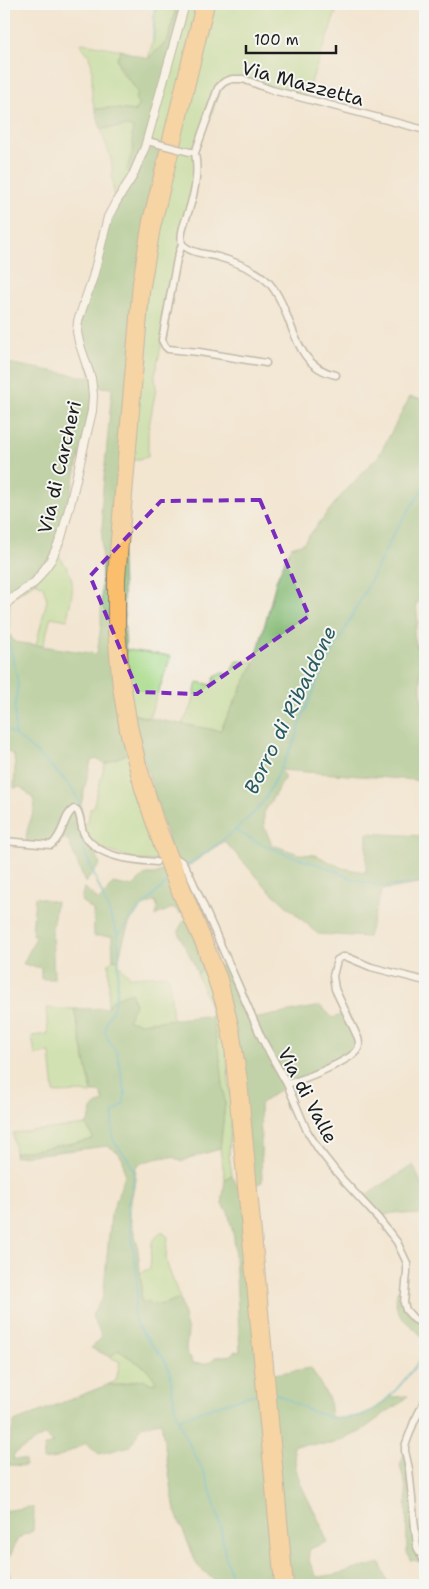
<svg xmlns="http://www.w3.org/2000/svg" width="429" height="1589" font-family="'Shantell Sans',sans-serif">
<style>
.green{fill:#a9db8a;stroke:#627c53}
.forest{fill:#86bb76;stroke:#516c49;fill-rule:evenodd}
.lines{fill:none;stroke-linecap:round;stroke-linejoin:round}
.stream{stroke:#39abb2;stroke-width:2}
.minor-casing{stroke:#878176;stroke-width:9}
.tertiary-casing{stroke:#878176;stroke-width:10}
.trunk-casing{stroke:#878176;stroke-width:12}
.minor{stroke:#fff;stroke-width:6}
.tertiary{stroke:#fff;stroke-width:8}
.trunk{stroke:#fabe6d;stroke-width:10}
.minor-bridge-casing{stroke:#878176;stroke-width:9;stroke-linecap:butt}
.minor-bridge{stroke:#fff;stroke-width:6}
.marked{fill:none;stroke:#7b2cbf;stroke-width:4;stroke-dasharray:10 6;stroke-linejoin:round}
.labels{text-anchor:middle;stroke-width:4;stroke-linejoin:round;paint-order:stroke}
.street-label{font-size:19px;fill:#1c1c1c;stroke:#f6f6f2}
.water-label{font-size:20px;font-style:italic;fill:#295c60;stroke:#f6f6f2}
</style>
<rect width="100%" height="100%" fill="#f6f6f2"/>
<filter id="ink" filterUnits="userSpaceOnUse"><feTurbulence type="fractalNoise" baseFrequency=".02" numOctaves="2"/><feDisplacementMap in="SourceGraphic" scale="10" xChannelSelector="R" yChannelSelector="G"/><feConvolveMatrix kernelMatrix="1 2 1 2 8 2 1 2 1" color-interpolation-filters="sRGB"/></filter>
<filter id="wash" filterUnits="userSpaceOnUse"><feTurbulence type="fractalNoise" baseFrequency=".0096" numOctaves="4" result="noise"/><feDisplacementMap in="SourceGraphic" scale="20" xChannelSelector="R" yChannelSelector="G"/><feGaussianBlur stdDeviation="1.12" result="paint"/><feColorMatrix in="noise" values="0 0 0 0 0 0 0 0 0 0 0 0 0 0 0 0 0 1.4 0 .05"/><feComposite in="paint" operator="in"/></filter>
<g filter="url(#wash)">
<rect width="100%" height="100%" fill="#f2e6d1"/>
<!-- green -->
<path class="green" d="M155,4h22l-9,36 -20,19 5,-18z
M185,4h16l-35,142 -19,-5z
M209,4h104l23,8 -31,87 -62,-20 -19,3 -29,71 2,11 -42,212 1,12 -8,44v25l-19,4 15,-169z
M84,43l37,7 -4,9c1,3 2,8 3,11 9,15 28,20 15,41l-26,-3 -14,1 -3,-11v-32l-4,-12 -8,-10z
M128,126l5,2c-1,12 3,40 -2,50 -4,7 -11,13 -16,18l-2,-7 -1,-26 -11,-34z
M55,551c24,29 18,35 12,69l-16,-3 -8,29 -7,-1 11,-45 -4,-14 -8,-4z
M121,649l50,7 -22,62 -19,-5z
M236,661l19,1 -35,69 -38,-7 10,-18 5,-24 15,3 3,-8 7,-4 8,1z
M130,752l35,109h-27l-44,-15 -13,-21 7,-3 2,-13 3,-2 12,-43z
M113,959l6,1v4l11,13 37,-2 2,2 4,43 -33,3 -12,-3 -21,-12c3,-15 1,-30 2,-45z
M208,965l15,45 9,105 -3,39 3,21 -7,4 -5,-30 5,-45 -13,-87 -4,-16 -11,-27z
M46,1008l28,1 18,83 -2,2 -8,-2 -28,1 -4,-40 -15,2 -3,-19 16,-2z
M86,1125l7,12 -2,3 -76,13 -2,-20z
M162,1231l6,6 -2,19 1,8 13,35c-6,0 -9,4 -15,5 -8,2 -17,-1 -24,-3v-20l-1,-8 10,-5 2,-26z
M118,1350c14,11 30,15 39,32l-6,2c-12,-11 -29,5 -42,0l7,-3 4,-19 -10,-5z"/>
<!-- forest -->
<path class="forest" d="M177,4h8l-38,137 19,5 -47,350 11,256 -25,12 -9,-5 -5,2 -12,53 2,11 13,21 6,19 -15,18 -17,-43 -4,-2 -13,7 -24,-2c-4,-15 11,-32 7,-42 -2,-5 -10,-11 -14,-14l-6,1 1,-22 -1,-11 -10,-6v-394l4,8 83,15 -14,-46 27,-100 28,-55 -5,-8 7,-23 -2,-10 1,-8 -5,-2 -27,3 -6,-20 14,-1 26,3 4,-7 -4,-5 3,-7c-8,-13 -16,-17 -21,-33l4,-9 27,9 20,-19zM92,387l20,1 -11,123 2,6 -1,12 -1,95 -4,30 -83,-12 -5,-9 1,-33 25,-18 26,-44 32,-143z
M410,397l15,3v197l-9,7 2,18 -4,11 6,33 1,25 4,34v59l-10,-4 -135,-10 5,7 -21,36v13l8,19 27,9 17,1 26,13 24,4 1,-39 58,3v47l-43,7 -14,47 -50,-3 -49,-44 -45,-49 -34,24 -13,6 -47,-158 8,3 82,15 35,-69 22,-84 14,-31 12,-4 36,-45 40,-43z
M167,868l19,43 -6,3 -6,-6 -4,1 -15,7 3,-7 -2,-7 -2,-1c-4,3 -7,3 -11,5 -14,7 -21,39 -24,54l-6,-1 -1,-23h-18l-1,-26 -12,-9 3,-14 15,14 14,-18 19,4 14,-13h9z
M35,897l21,5 -4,27 2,50h-13v-11l-18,-4 14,-29h-5z
M188,916l20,49 -11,9c-1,-12 -20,-37 -18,-44 1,-5 6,-10 9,-14z
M228,964l25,55 67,-13 13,12 14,-6 11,26 -4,16 -67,30 -27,20 2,78 -10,5 -35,-220z
M131,992l4,13 -7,15 12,3 64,-7 8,1 9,47 4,40 -5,45 -31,9 -7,4c-4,-2 -7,-5 -11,-5 -7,-1 -30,5 -35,9l-1,17 -4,17 -1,17 7,26 2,16 2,22v20c8,2 18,5 26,2 5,-2 8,-4 13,-4l8,33 -2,17 1,5 4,4 1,5c9,1 18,2 23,-6l16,-2 3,-4 6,1 -6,-114 -6,-26 -6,-7 3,-26 7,-4 13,26 35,384h-58l-5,-2 -20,-18 -22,-54 -14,-89 -20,4 -10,20 -32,8 -13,-11 -29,15 -14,2 2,-14 8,-3 -8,-8 -31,19 -1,5 12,1v6l-15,-1 -6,5v-21l5,-4 5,-23 95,-38 5,2 30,-7 7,5 5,-2c-8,-17 -24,-21 -37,-32l-9,7 -19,-9 11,-11 -10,-21 2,-5 9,-14 8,-82 14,-40 -2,-15 -5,-8 -10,-6 -94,11 1,-4 76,-13 2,-3 -7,-12c8,-12 1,-17 18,-24l-4,-9h-8l-18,-83 33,-1 6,-9z
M413,1165l12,26v20c-11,8 -20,0 -31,2 -5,0 -11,4 -16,5l-18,-19z
M406,1289v21l19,15v17c-12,-22 -34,-19 -28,-51z
M311,1368l18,31 2,19c24,0 42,-3 59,-21l18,-1 -8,8 -12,7 -28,21 -28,12 -39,1c1,7 2,16 3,23 6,27 24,48 31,74l-17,7c-4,11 2,18 7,28l15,-2 48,-12 9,22h-101l-20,-210z
M405,1451l12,96 7,15 -14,-2 -3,-8 -1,-65 -6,-21z
M29,1507l4,1 1,4 -1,19 -11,5 -5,4 -10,24 5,21h-8v-74z"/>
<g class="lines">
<!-- stream -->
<path class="stream" d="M153,41l2,-37
M4,620l14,63 -3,23v29
M4,728c21,13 49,39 66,58 6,8 11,19 12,29
M235,830l22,12 31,13 41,13 21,10 34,9 41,-5
M81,832l2,14 4,12 16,38 15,39 1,18 -2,40 -4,15 -6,12 -2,12 5,11 7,10 8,38 -1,13 -10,8 -2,12 1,16 17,22 4,10 -2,18 -5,16 10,66v25l-4,14 2,10 9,14 20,24 6,13 4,31 4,16 6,15 23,45 12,40 7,41 8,25
M186,866l41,-29 29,-26 9,-12 30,-59 8,-24 13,-32 55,-104 22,-45 32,-50
M118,935l18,-22 33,-33
M274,1393c15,5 27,15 42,20 55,20 79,-22 109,-59
M178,1419l69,-23 13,-2"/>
</g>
</g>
<g filter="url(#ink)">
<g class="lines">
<defs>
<path id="minor" d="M192,152l3,1 23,-65 6,-6 8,-3h11l29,11 153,40
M195,153c3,16 1,34 -4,50 -3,13 -12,27 -9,41 8,9 25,10 36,13 18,5 38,12 51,26 26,29 21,83 67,92
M182,244l-5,15 -15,81 3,6 3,3 31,3 67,11
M4,841l47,4c14,-11 12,-30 23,-36l3,1c5,8 3,18 8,26 15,22 47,24 71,26
M179,860l4,3 6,10 73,166 25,45 20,47 12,19 23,29 36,39 19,24 10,21v10l-3,30 2,7 8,9 11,6
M287,1084c15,-4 64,-23 71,-35 2,-4 1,-7 0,-11l-23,-49 -2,-13 4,-16 5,-3h5l24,10 54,14
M425,1400l-11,22 -9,24v5l4,18 8,78 8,16"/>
<path id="tertiary" d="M4,607l6,-7 25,-18 16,-22 10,-22 9,-33 22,-94 1,-16 -2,-17 -12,-36 -2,-10 1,-11 15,-44 15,-60 8,-15 16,-25 13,-30 40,-143"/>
<path id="trunk" d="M201,4l-53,217 -10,61 -25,293v58l5,54 7,44 15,58 20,60 14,37 28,61 21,63 7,37 50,538
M209,4l-54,224 -11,64 -24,287v49l4,49 8,48 9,39 17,56 64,159 12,50 8,51 46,505"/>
</defs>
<!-- minor casing -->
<use href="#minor" class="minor-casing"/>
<!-- tertiary casing -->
<use href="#tertiary" class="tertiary-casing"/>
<!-- trunk casing -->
<use href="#trunk" class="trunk-casing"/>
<!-- minor -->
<use href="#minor" class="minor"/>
<!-- tertiary -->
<use href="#tertiary" class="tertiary"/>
<!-- trunk -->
<use href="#trunk" class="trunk"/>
<defs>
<path id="minor-bridge" d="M151,142l39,10"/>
</defs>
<!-- minor-bridge casing -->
<use href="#minor-bridge" class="minor-bridge-casing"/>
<!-- minor-bridge -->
<use href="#minor-bridge" class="minor-bridge"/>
</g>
</g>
<!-- marked area -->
<path d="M0 0H429V1589H0ZM260,500l49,116 -112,78 -59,-2 -48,-116 71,-75z" fill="#f2e6d1" fill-opacity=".55" fill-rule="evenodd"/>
<path class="marked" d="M260,500l49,116 -112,78 -59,-2 -48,-116 71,-75z"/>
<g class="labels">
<!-- street labels -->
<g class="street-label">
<text transform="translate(303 83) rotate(15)" y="7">Via Mazzetta</text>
<text transform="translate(59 467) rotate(-77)" y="7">Via di Carcheri</text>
<text transform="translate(308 1095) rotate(62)" y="7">Via di Valle</text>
</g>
<!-- water labels -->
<g class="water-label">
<text transform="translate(290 710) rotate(-64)" y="7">Borro di Ribaldone</text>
</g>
</g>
<!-- margin -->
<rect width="429" height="1589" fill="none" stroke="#f6f6f2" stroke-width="20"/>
<!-- scale -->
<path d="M246 45v8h90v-8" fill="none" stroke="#1c1c1c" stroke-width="2.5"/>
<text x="254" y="45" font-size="15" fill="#1c1c1c" stroke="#f6f6f2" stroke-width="4" paint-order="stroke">100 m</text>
</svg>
